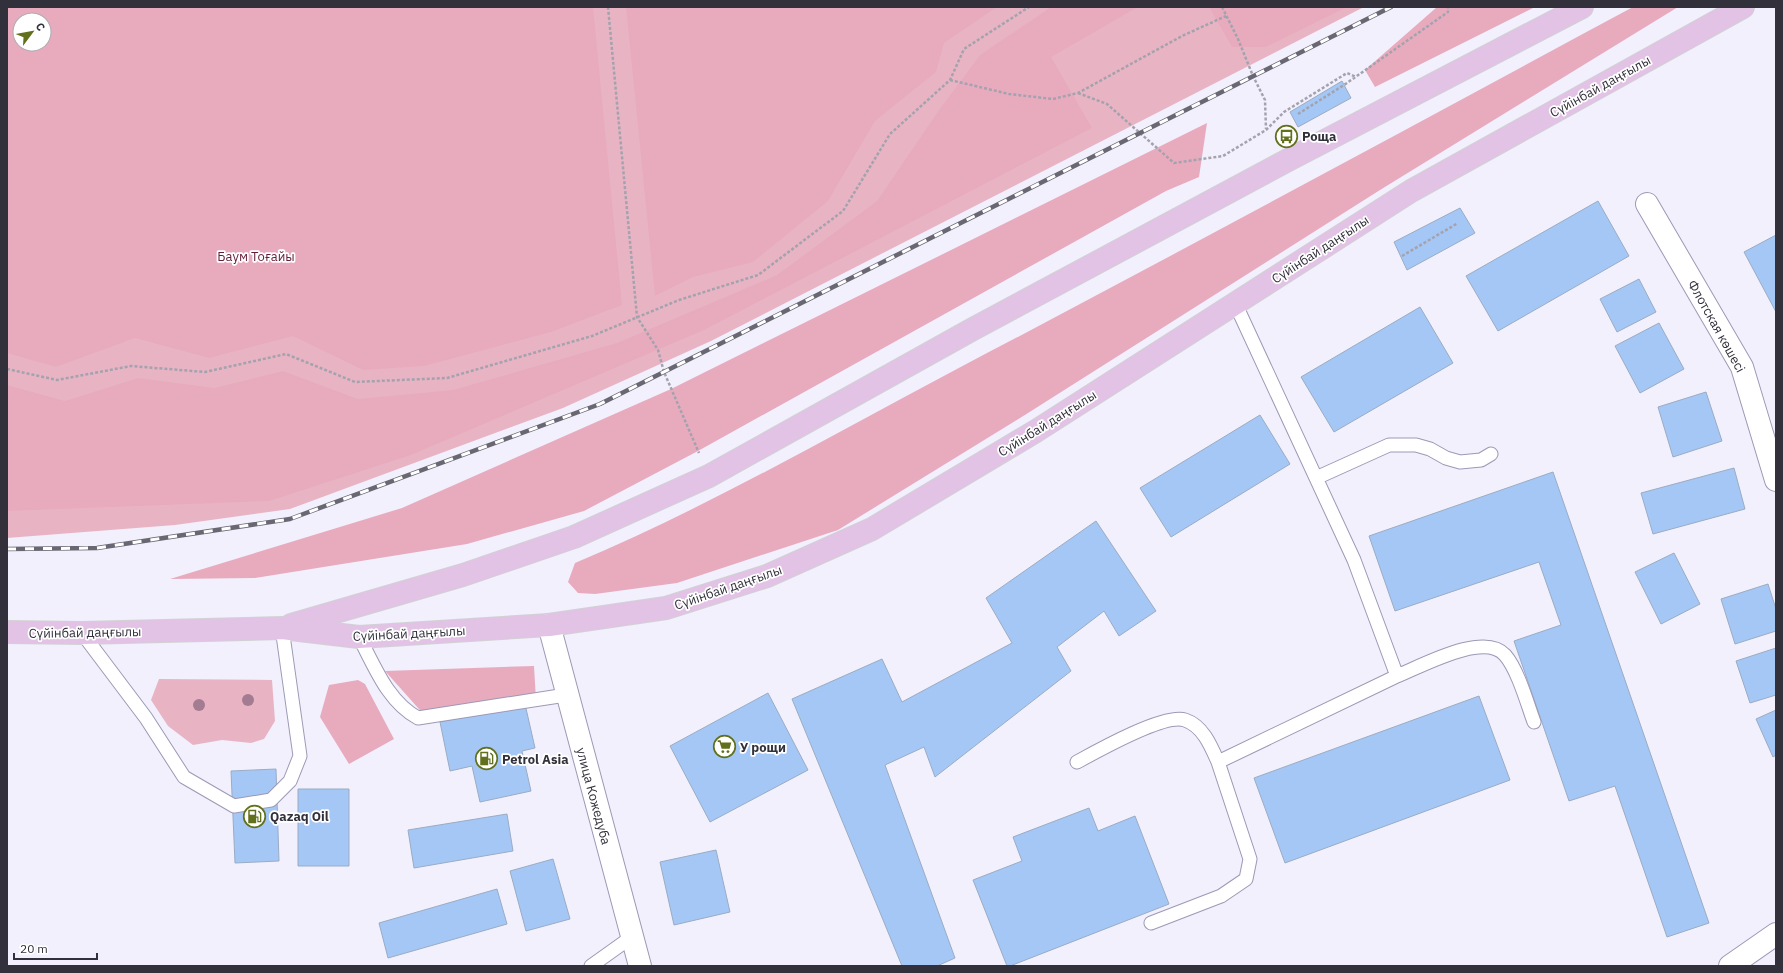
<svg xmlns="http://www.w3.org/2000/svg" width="1783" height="973" font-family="'IBM Plex Sans',sans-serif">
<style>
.green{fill:#e8b4c3;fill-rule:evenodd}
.forest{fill:#e8abbe;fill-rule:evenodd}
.building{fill:#a5c7f5;stroke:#9aacc4}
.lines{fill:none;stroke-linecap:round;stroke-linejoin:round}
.service-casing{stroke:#9c99b5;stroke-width:15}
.minor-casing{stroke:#9c99b5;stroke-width:24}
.tertiary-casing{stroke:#9c99b5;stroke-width:24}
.primary-casing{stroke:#d2d1d4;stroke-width:24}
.path{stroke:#a3a2ad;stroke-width:2.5;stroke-dasharray:3 2;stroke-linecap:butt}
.service{stroke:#fff;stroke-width:13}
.minor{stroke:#fff;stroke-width:22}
.tertiary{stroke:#fff;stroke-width:22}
.primary{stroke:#e2c2e5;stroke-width:22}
.rail-casing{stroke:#686772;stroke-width:4.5}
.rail{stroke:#fff;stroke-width:3;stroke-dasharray:9;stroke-linecap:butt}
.tree{fill:#a37c91}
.labels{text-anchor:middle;stroke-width:3.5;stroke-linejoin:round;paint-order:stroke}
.street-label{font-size:13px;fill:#31303b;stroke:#fff}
.poi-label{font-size:13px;font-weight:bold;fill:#31303b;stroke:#fff;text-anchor:start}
.park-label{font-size:13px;fill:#641e3a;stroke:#fff}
</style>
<rect width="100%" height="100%" fill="#f1f0fc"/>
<!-- green -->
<path class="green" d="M7,7h1357l-653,334 -148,67 -273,101 -115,16 -168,13zM20,20h24v24h-24z
M159,679l113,1 3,41 -11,18 -13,4 -29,-3 -29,5 -25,-19 -17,-26z"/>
<!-- forest -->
<path class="forest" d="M7,7h586l29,298 -71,27 -127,34 -61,4 -70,-34 -84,22 -74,-20 -79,29 -49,-14zM20,20h24v24h-24z
M626,7h371l-53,36 -8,29 -61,49 -47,80 -75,61 -60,15 -38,19z
M1051,7h87l-87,50 41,71 -388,202 -293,125 -142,46 -262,10v-126l58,16 73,-23 76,10 69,-17 75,28 95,-9 164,-47 160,-68 100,-74 62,-91 41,-55z
M1209,7h138l-81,40h-34z
M1437,7h98l-160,80 -10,-17z
M1633,7h45l-298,183 -352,223 -190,117 -161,53 -82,11 -17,-1 -10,-11 7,-19c131,-55 255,-127 380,-193 227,-119 453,-242 678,-363z
M1207,123l-8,54 -33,14 -468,260 -114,60 -117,33 -212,34 -85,1 232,-71 269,-119z
M534,666l2,34 -109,18 -42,-47z
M358,680l7,4 29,55 -45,25 -29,-47 9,-32z"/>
<!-- building -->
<path class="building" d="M1342,81l9,17 -53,29 -8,-15z
M1598,201l31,55 -131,75 -32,-55z
M1460,208l15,25 -68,37 -13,-28z
M1776,235v77l-32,-60z
M1639,279l17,33 -39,20 -17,-33z
M1420,307l33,56 -119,69 -33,-55z
M1659,323l25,46 -44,24 -25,-47z
M1706,392l16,49 -49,16 -15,-50z
M1260,415l30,49 -119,73 -31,-49z
M1734,468l11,41 -92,25 -12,-41z
M1553,472l156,451 -42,14 -52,-151 -46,15 -55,-160 47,-16 -22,-63 -144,49 -26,-75z
M1096,521l60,90 -37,25 -15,-25 -47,36 14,24 -136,106 -11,-30 -39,18 70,193 -18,8h-35l-110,-267 90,-40 20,43 110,-59 -26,-45z
M1674,553l26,51 -39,20 -26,-52z
M1768,584l8,25v22l-41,13 -14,-45z
M1776,648v47l-26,8 -14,-42z
M768,693l40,77 -98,52 -40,-76z
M1479,696l31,84 -225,83 -31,-85z
M525,704l10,44 -13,3 9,40 -51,11 -8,-36 -22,5 -10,-49z
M1776,710v45l-3,2 -17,-38z
M276,769l3,92 -44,2 -4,-92z
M298,789h51v77h-51z
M1089,808l9,23 37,-15 34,88 -159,62h-3l-34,-86 49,-19 -9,-24z
M507,814l6,37 -99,17 -6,-38z
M716,850l14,62 -56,13 -14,-63z
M553,859l17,60 -44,12 -16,-60z
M497,889l10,35 -119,34 -9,-35z"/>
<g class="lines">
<defs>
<path id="service" d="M1316,478l73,-33h27l14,4 16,9 14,4 21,-2 10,-6
M82,633l64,85 38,59 50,29 37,-6 19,-19 10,-25 -18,-128
M359,637c16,30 29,65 59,81l148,-23
M1397,676c23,-9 87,-45 108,-21 13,15 22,48 29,67
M1077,762c20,-11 88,-49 108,-42 18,6 26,26 33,42
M1151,923l70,-27 25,-17 4,-20 -32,-97 179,-86 -43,-116 -119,-257
M591,966l42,-30"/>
<path id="minor" d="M1647,204l95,163 34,113
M1730,966l46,-32"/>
<path id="tertiary" d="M549,625l91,341"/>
<path id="primary" d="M291,625l172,-50 111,-38 135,-61 264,-147 317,-170 292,-152
M7,632l75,1 200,-5 77,9 190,-12 117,-17 101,-32 105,-47 164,-98 375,-240 332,-184"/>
</defs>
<!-- service casing -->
<use href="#service" class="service-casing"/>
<!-- minor casing -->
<use href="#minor" class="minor-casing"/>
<!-- tertiary casing -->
<use href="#tertiary" class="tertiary-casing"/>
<!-- primary casing -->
<use href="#primary" class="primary-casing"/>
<!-- path -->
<path class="path" d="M608,7l29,310 21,33 6,22 35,81
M1222,7l16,32 15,37 12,24 1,29
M950,80l59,14 44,5 25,-6 104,-57 44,-20
M1078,93l29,11 67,59 49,-7 43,-26 18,-18 63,-39 9,4
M1298,114l46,-29 104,-73v-5
M1402,256l56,-33
M7,369l50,11 74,-14 74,6 81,-18 69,28 92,-4 145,-42 87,-36 79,-25 85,-64 47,-77 60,-54 14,-31 65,-42"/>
<!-- service -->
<use href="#service" class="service"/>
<!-- minor -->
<use href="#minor" class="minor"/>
<!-- tertiary -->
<use href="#tertiary" class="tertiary"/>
<!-- primary -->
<use href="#primary" class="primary"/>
<defs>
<path id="rail" d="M7,549l90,-1 193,-29 310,-115 791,-397"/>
</defs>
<!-- rail casing -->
<use href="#rail" class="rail-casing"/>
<!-- rail -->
<use href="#rail" class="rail"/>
</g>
<!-- trees -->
<g class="tree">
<circle cx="248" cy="700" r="6"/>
<circle cx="199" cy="705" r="6"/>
</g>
<!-- icons -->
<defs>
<symbol id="bus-ring" viewBox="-11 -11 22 22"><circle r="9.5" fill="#fff" stroke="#62701c" stroke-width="1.5"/><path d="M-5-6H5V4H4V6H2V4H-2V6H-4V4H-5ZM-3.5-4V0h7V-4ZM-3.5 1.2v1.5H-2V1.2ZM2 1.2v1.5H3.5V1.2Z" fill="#62701c"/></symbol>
<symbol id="supermarket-ring" viewBox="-11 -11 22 22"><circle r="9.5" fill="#fff" stroke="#62701c" stroke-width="1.5"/><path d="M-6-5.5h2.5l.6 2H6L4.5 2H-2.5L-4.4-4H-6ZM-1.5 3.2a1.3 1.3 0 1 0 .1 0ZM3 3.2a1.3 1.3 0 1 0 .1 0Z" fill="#62701c"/></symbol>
<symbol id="fuel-ring" viewBox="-11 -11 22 22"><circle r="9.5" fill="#fff" stroke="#62701c" stroke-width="1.5"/><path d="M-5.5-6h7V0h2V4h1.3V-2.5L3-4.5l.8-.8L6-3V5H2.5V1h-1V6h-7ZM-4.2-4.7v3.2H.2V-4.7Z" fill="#62701c"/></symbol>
</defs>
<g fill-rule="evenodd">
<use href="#bus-ring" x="1274" y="124" width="25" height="25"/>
<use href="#supermarket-ring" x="712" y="734" width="25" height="25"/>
<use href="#fuel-ring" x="474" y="746" width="25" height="25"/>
<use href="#fuel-ring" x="242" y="804" width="25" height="25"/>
</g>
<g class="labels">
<!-- street labels -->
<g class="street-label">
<text transform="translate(1600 86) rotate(-29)" y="5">Сүйінбай даңғылы</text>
<text transform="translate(1320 249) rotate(-33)" y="5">Сүйінбай даңғылы</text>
<text transform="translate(1717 326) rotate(61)" y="5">Флотская көшесі</text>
<text transform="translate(1047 423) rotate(-32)" y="5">Сүйінбай даңғылы</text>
<text transform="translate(728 587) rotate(-19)" y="5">Сүйінбай даңғылы</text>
<text transform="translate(85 632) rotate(-1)" y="5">Сүйінбай даңғылы</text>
<text transform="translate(409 633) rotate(-3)" y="5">Сүйінбай даңғылы</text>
<text transform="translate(594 796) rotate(75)" y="5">улица Кожедуба</text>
</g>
<!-- poi labels -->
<g class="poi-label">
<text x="1302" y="141">Роща</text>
<text x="740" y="752">У рощи</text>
<text x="502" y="764">Petrol Asia</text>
<text x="270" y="821">Qazaq Oil</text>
</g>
<!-- park labels -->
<g class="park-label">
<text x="256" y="261">Баум Тоғайы</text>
</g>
</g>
<!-- border -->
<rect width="1783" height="973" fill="none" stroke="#31303b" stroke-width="16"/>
<!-- north arrow -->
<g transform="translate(32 32) rotate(58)"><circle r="19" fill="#ffffff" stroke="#adacb1"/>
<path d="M0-3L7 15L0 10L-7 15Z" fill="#62701c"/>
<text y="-6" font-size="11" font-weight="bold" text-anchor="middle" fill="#31303b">С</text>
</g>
<!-- scale -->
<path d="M14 953v6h83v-6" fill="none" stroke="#31303b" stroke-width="2"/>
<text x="20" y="953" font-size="12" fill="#31303b" stroke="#ffffff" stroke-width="3" paint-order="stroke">20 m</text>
</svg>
